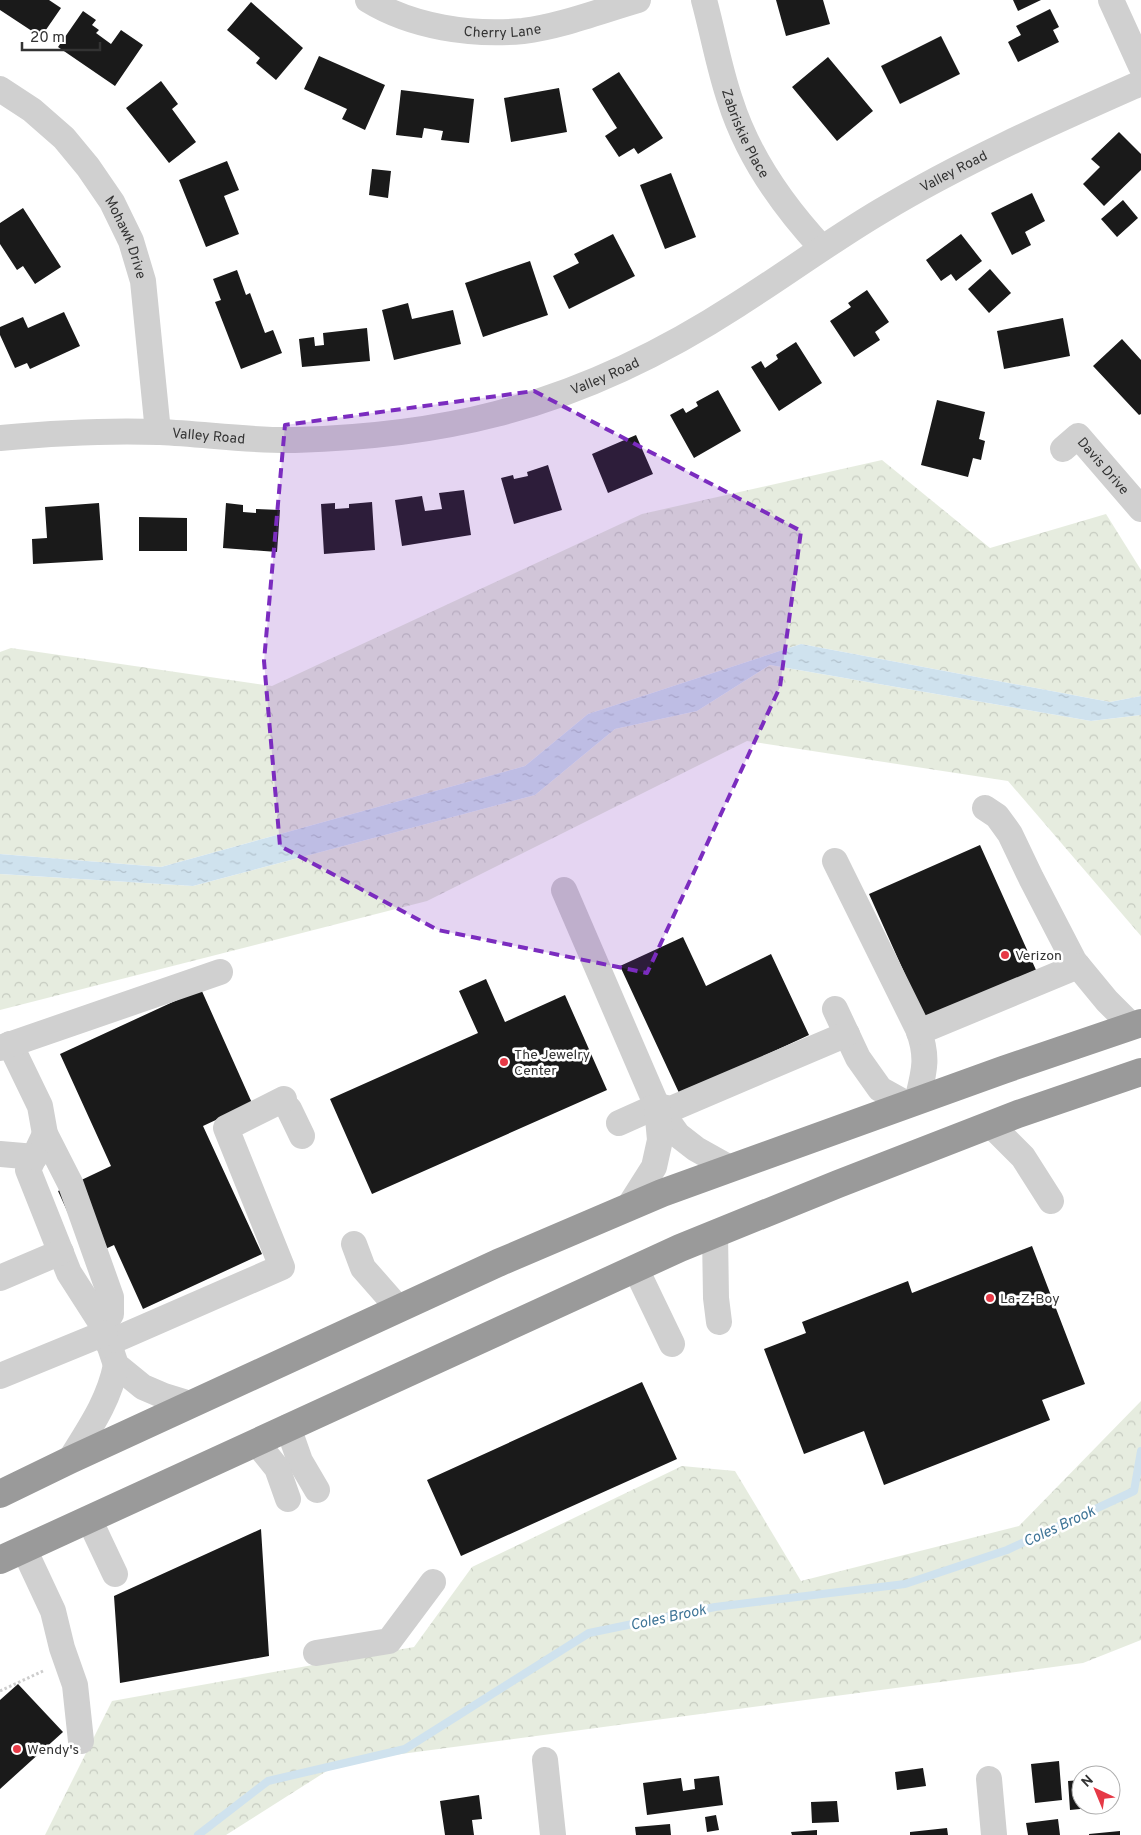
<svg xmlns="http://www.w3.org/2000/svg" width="1141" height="1835" font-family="Overpass,sans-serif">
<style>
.forest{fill:url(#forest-crowns)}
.water{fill:url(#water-ripples)}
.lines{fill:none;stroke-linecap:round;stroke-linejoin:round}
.stream{stroke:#cfe2ee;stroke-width:8}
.building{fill:#1a1a1a}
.path{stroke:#cdcdcd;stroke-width:3;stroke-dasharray:2.5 2.5;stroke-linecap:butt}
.minor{stroke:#d0d0d0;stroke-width:26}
.highway{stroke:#9a9a9a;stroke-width:28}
.marked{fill:#7b2cbf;fill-opacity:0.2;stroke:#7b2cbf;stroke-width:4;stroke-dasharray:10 6;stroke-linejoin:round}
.poi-dot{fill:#e63946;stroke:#fff;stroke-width:2}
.labels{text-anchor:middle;stroke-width:5;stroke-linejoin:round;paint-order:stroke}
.street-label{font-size:14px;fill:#333;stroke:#fff}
.poi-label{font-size:14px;fill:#333;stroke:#fff;text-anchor:start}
.water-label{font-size:15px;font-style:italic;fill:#3f7597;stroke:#fff}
</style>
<defs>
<pattern id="forest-crowns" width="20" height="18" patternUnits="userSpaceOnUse" patternTransform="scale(1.25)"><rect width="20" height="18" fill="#e6ecdf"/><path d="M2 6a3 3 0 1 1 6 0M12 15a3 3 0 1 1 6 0" fill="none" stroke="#c6cbc0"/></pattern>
<pattern id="water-ripples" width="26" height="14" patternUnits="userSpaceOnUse" patternTransform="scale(1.25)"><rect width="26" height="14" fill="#cfe2ee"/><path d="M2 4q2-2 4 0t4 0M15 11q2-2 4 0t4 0" fill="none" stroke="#b2c2cd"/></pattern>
</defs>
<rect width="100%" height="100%" fill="#fff"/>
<!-- forest -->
<path class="forest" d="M882,460l108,88 116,-34 35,56v126l-31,6 -309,-58 -213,70 -63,52 -364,101 -161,-13v-202l11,-4 261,38 370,-172z
M770,665l321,56 50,-6v221l-133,-155 -261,-40 -320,160 -427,109v-136l193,12 342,-91 80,-66 82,-18z
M1141,1401v239l-58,23 -742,99 -115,73h-181l67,-134 302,-54 58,-80 210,-101 53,5 66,110 218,-55z"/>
<!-- water -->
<path class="water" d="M801,644l309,58 31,-6v19l-50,6 -321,-56 -73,46 -82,18 -80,66 -342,91 -193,-12v-20l161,13 364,-101 63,-52z"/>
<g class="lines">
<!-- stream -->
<path class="stream" d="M198,1835l70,-54 137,-32 184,-116 126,-26 190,-23 102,-34 127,-59 7,-40"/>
</g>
<!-- building -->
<path class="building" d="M0,0h49l12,8 -20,29 -41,-27z
M776,0h47l7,24 -44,12z
M1013,0h28l-23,11z
M251,2l52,46 -27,32 -20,-17 4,-5 -33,-28z
M1050,9l9,18 -6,3 6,12 -41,20 -10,-20 13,-7 -5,-9z
M83,11l13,9 -4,5 7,5 -3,3 15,11 10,-14 22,15 -28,41 -57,-39z
M941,36l19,38 -60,30 -19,-38z
M319,56l66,29 -20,45 -23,-11 5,-10 -43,-20z
M828,57l45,54 -36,30 -45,-54z
M619,72l44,66 -25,16 -4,-6 -15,9 -14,-21 12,-8 -25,-39z
M161,81l17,23 -6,5 24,33 -27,21 -43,-55z
M559,88l8,44 -56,10 -7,-44z
M401,90l73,9 -5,44 -28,-3 2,-9 -19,-3 -2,10 -26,-3z
M1119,132l22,22v16l-37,36 -21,-22 17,-17 -9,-8z
M227,161l12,29 -15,6 15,38 -33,13 -27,-67z
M372,169l19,2 -3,27 -19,-3z
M671,173l25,64 -31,12 -25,-64z
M1032,193l13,28 -20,11 6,13 -19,10 -21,-42z
M1123,200l15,18 -21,19 -16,-18z
M23,208l38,59 -26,17 -12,-18 -6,4 -17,-26v-21z
M613,234l22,42 -66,33 -16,-33 26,-13 -5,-9z
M961,234l21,27 -26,20 -5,-7 -10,7 -15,-21z
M530,261l18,54 -65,22 -18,-54z
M990,269l21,24 -22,20 -21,-24z
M237,270l9,25 4,-2 15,40 8,-3 9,23 -41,16 -26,-67 6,-2 -8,-21z
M867,290l22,32 -14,10 5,8 -26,17 -24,-36 21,-14 -3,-4z
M408,303l4,16 41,-9 8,34 -67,16 -12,-50z
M64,312l16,34 -50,23 -3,-6 -12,5 -15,-33v-8l23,-10 5,11z
M1063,318l7,38 -66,13 -7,-38z
M367,328l3,33 -68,6 -3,-28 15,-2 1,9 9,-1 -1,-12z
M1122,339l19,21v54l-2,1 -46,-49z
M796,342l26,41 -43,28 -28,-44 10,-6 4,7 13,-9 -2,-4z
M718,390l23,41 -47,27 -24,-43 13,-7 3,5 12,-7 -2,-4z
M937,400l48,12 -6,27 6,2 -4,19 -8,-2 -5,19 -47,-12z
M636,435l17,39 -45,19 -16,-39z
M548,465l14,45 -48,14 -13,-46 12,-3 1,4 14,-3 -1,-4z
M464,490l7,45 -69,11 -7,-46 27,-4 3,15 17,-2 -3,-16z
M372,502l3,48 -51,4 -3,-50 14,-1v6l14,-1v-4z
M99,503l4,57 -70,4 -1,-25 15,-1 -2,-31z
M226,503l17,2v7l13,1v-4l24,1 -3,42 -54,-4z
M139,517l48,1v33h-48z
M980,845l56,125 -111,49 -56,-125z
M683,937l23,49 65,-32 38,81 -129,60 -60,-129z
M486,979l19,43 60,-27 42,95 -235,104 -42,-95 148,-66 -19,-42z
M201,989l51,114 -49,23 59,128 -119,55 -29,-64 -26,12 -30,-66 53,-25 -51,-112z
M1032,1246l53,138 -43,16 8,20 -166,65 -20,-54 -60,23 -40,-105 42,-16 -4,-11 106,-41 4,12z
M642,1382l35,77 -216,97 -34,-76z
M261,1529l8,127 -149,27 -6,-87z
M18,1684l45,48 -63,57v-89z
M1059,1761l3,39 -27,3 -4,-39z
M923,1768l3,18 -29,4 -2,-18z
M719,1776l4,29 -76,10 -4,-32 38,-5 2,13 12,-2 -1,-10z
M1081,1780v25h9v3l-20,2 -2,-29z
M479,1795l3,24 -10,1 2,15h-29l-5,-34z
M837,1801l2,21 -27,1 -1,-21z
M716,1815l3,15 -12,2 -2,-15z
M1058,1819l2,16h-32l-2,-12z
M670,1824l1,11h-35l-1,-8z
M947,1828l1,7h-38v-3z
M817,1830v5h-25l-1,-3z
M1120,1831v4h-31v-1z"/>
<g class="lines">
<!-- path -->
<path class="path" d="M0,1691l43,-20"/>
<!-- minor -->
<g class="minor">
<path id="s1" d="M368,0c44,27 104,36 155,31 39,-5 77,-20 115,-31"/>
<path id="s2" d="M704,0c9,33 15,68 26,100 18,57 52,105 92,148"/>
<path d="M1111,0l30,66"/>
<path id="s3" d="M0,89l32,21 32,28 24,29 24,35 19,39 12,40 15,151"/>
<path id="s4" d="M0,438c53,-5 107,-8 160,-6 45,2 90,9 135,8 68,-2 136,-9 201,-26 86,-22 167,-61 241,-109 49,-31 95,-65 144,-94 83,-50 172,-89 260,-128"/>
<path id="s5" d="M1063,449l15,-13 63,73"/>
<path d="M985,808l12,8 13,18 21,44 43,83 33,40 25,25"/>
<path d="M835,861l83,168c11,29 6,43 -1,72"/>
<path d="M564,890l93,216 21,29 18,14 34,19"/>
<path d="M835,1009l23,49 22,31 27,15"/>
<path d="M919,1032l159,-66"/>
<path d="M10,1044l30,62 5,28 26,51 40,112v17l-8,12"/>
<path d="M0,1048l220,-76"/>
<path d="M289,1109l13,27"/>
<path d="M619,1123l38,-17 14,3 176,-75"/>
<path d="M991,1125l32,32 28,44"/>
<path d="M45,1134l-17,36 41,103 34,53 13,39 27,22 21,9 26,8"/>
<path d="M0,1154l35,3"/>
<path d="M628,1208l26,-41 6,-27 -3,-33"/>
<path d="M715,1234l1,64 3,24"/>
<path d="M354,1244l9,24 36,41"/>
<path d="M636,1269l36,75"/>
<path d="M0,1278l61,-26"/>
<path d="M108,1343l174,-76 -56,-139 58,-29"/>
<path d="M0,1376l105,-43"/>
<path d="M288,1427l12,34 17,29"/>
<path d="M256,1442l21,26 11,31"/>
<path d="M70,1460c19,-31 39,-59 46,-95"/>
<path d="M89,1519l26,55"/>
<path d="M24,1549l29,62 9,37 13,37 6,56"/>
<path d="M316,1653l73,-12 44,-59"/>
<path d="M545,1760l8,75"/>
<path d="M989,1779l5,56"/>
</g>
<!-- highway -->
<path class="highway" d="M0,1494l70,-34 428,-197 164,-70 341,-123 138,-47
M0,1560l680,-312 158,-64 180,-70 123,-42"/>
</g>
<!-- marked area -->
<path class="marked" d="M534,391l267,140 -21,156 -133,286 -209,-43 -158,-84 -16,-185 21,-236z"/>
<!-- markers -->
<g class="poi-dot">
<circle cx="1005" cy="955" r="5"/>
<circle cx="504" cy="1062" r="5"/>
<circle cx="990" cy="1298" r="5"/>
<circle cx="17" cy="1749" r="5"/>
</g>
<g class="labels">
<!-- street labels -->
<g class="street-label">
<text dy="5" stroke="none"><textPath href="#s1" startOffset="140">Cherry Lane</textPath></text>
<text dy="5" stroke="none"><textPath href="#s2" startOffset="140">Zabriskie Place</textPath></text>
<text dy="5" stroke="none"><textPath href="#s4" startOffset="1019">Valley Road</textPath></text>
<text dy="5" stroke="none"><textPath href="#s3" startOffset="199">Mohawk Drive</textPath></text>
<text dy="5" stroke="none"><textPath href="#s4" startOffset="614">Valley Road</textPath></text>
<text dy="5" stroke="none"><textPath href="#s4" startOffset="209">Valley Road</textPath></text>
<text dy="5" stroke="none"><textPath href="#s5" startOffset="59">Davis Drive</textPath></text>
</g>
<!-- poi labels -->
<g class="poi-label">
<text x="1015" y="960">Verizon</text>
<text x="514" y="1059">The Jewelry<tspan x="514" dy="16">Center</tspan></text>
<text x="1000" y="1303">La-Z-Boy</text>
<text x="27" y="1754">Wendy's</text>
</g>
<!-- water labels -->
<g class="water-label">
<text transform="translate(1059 1526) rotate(-25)" y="5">Coles Brook</text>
<text transform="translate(668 1617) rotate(-12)" y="5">Coles Brook</text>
</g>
</g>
<!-- north arrow -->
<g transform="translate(1096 1790) rotate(316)"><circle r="24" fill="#ffffff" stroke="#adadad"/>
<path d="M0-4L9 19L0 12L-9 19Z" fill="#e63946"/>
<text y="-8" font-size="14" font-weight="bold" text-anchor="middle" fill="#333333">N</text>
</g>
<!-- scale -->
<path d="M22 42v8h78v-8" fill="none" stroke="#333333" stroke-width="2.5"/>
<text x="30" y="42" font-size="15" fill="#333333" stroke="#ffffff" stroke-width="4" paint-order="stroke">20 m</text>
</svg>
